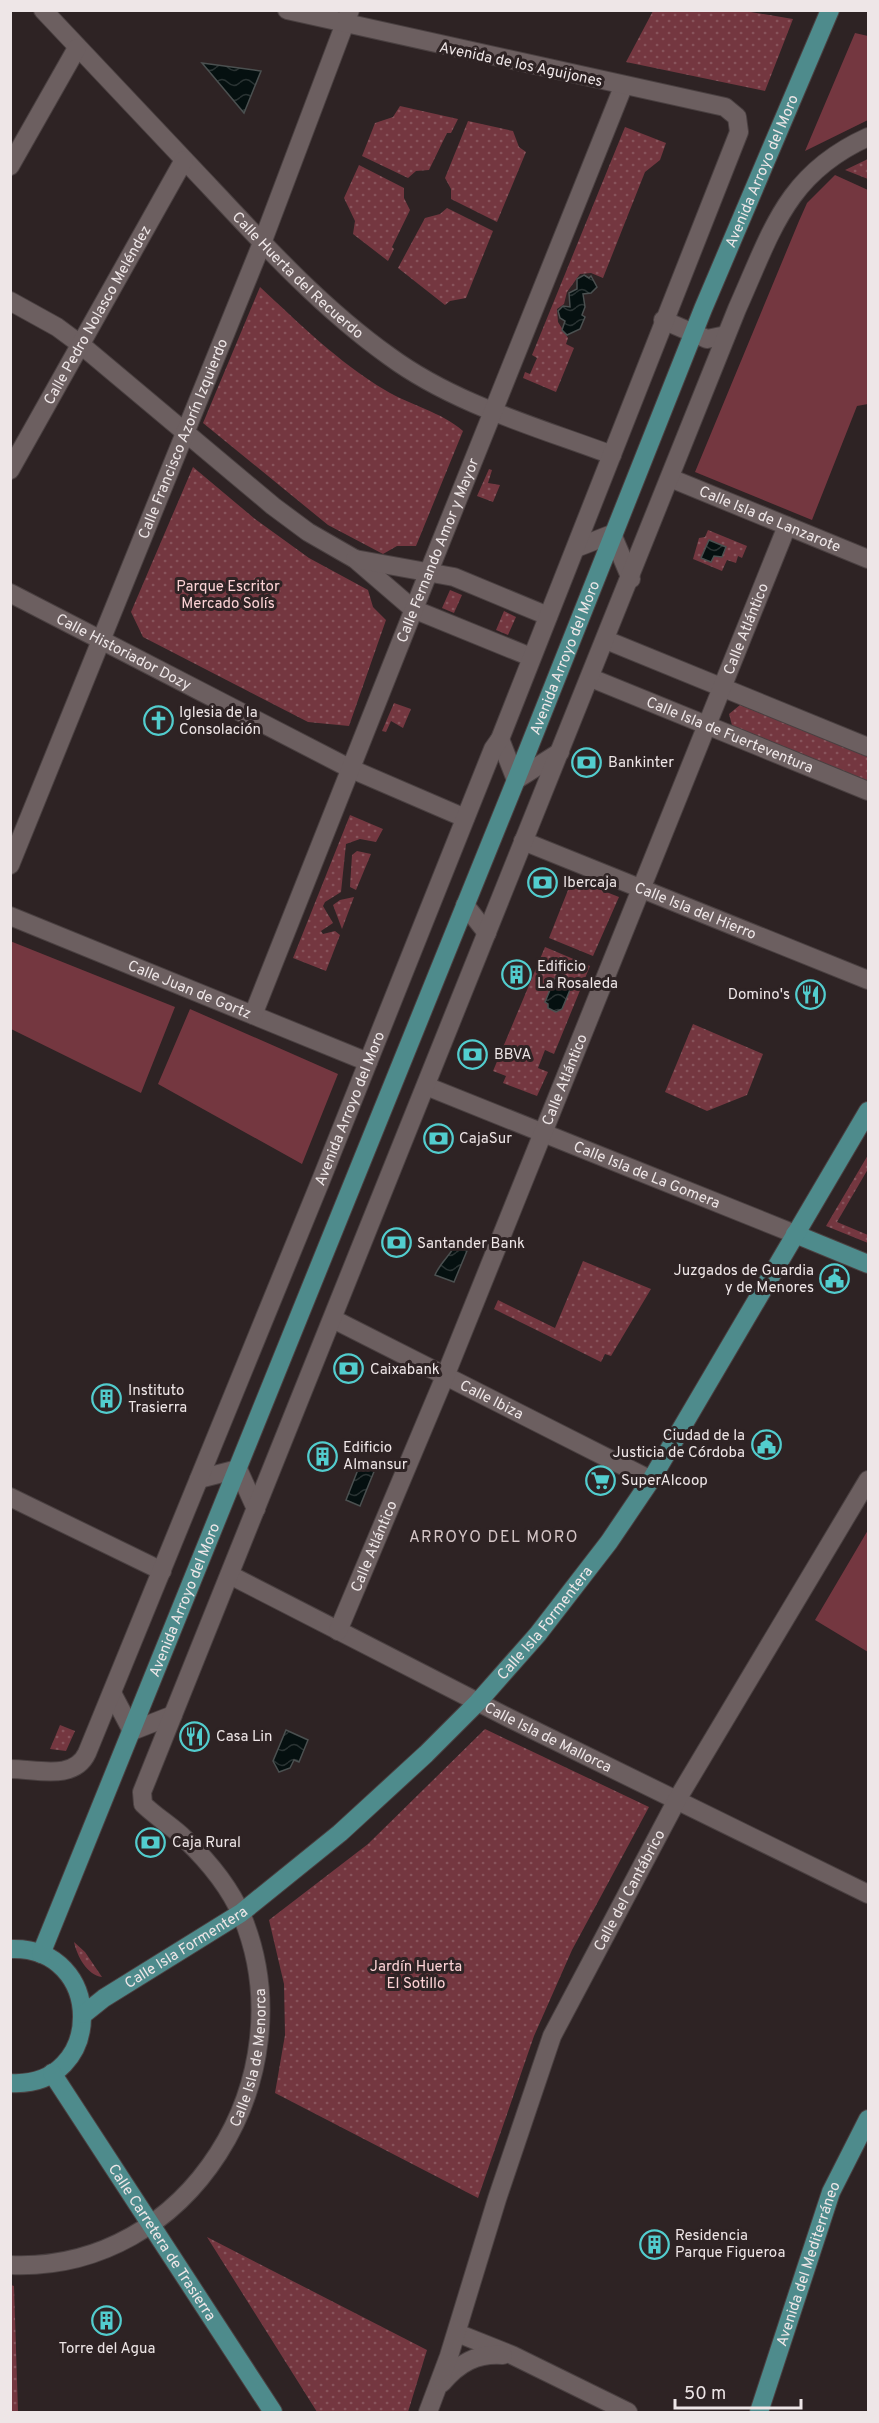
<svg xmlns="http://www.w3.org/2000/svg" width="879" height="2423" font-family="Overpass,sans-serif">
<style>
.grass{fill:#743740}
.park{fill:url(#park-dots)}
.water{fill:url(#water-waves);stroke:#4b5050;stroke-width:1.5}
.lines{fill:none;stroke-linecap:round;stroke-linejoin:round}
.minor-casing{stroke:#4a4041;stroke-width:20}
.major-casing{stroke:#4a4041;stroke-width:20}
.minor{stroke:#6c5f60;stroke-width:18}
.major{stroke:#4e8b8c;stroke-width:18}
.labels{text-anchor:middle;stroke-width:6;stroke-linejoin:round;paint-order:stroke}
.street-label{font-size:15px;fill:#eee6e7;stroke:#2e2324}
.park-label{font-size:15px;fill:#fdd3d6;stroke:#2e2324}
.poi-label{font-size:15px;fill:#eee6e7;stroke:#2e2324;text-anchor:start}
.neighbourhood-label{font-size:16px;letter-spacing:1.5px;fill:#d4c5c6;stroke:#2e2324}
</style>
<defs>
<pattern id="park-dots" width="8" height="8" patternUnits="userSpaceOnUse" patternTransform="scale(1.5)"><rect width="8" height="8" fill="#743740"/><path d="M2 2h.1M6 6h.1" fill="none" stroke="#88545c" stroke-width="1.8" stroke-linecap="round"/></pattern>
<pattern id="water-waves" width="16" height="10" patternUnits="userSpaceOnUse" patternTransform="scale(1.5)"><rect width="16" height="10" fill="#051010"/><path d="M0 5q4-4 8 0t8 0" fill="none" stroke="#2a3333"/></pattern>
</defs>
<rect width="100%" height="100%" fill="#2e2324"/>
<!-- grass -->
<path class="grass" d="M855,33l13,3v84l-63,31z
M835,175l33,15v214l-11,2 -45,114 -117,-48 104,-251 8,-18z
M10,941l165,66 -34,86 -130,-64z
M190,1009l148,65 -36,90 -144,-80z
M868,1530v122l-53,-32z"/>
<!-- park -->
<path class="park" d="M653,11h92l48,8 -28,72 -139,-29z
M400,106l58,13 -7,14h-4l-18,37 -13,1 -8,7 -46,-22 13,-33 18,-6z
M468,121l45,10 6,16 7,5 -29,70 -46,-23v-10l-6,-11z
M625,127l41,16 -6,17 -15,12 -42,106 -12,-5 -11,1 -13,18 -3,12 -7,5 1,13 10,16 -2,6 8,4 -18,44 -33,-14 2,-6 5,2 7,-16 -5,-3z
M868,159v20l-23,-9z
M359,165l45,23v10l6,12 -18,37 2,2 -6,12 -35,-27 2,-13 -11,-23z
M447,208l46,23 -27,67 -16,3 -5,4 -47,-37 27,-50 15,-4z
M260,287c40,37 78,75 125,103 24,15 57,22 78,41l-47,115h-19l-14,8 -55,-29 -125,-102z
M193,467l62,52 54,39 59,32 5,17 13,13 -37,106 -41,-4 -165,-85 -12,-25z
M489,469l3,1 -4,13 12,2 -7,17 -16,-6z
M708,530l39,16 -5,12 -4,-2 -2,7 -9,-3 -5,11 -29,-12 6,-21 6,-1z
M450,590l12,5 -8,18 -12,-5z
M504,611l12,6 -8,18 -12,-5z
M394,703l17,6 -8,19 -12,-7 -5,11 -4,-1z
M740,705l128,50v29l-135,-55 -4,-15z
M350,815l33,14 -7,13 -16,-3 -14,5 -5,48 -16,10 -2,4 10,17 -12,8 2,3 12,-3 5,4 -14,36 -33,-13z
M357,851l14,3 -15,36 -6,-3 2,-32z
M586,884l33,13 -26,59 -44,-18 21,-53 13,5z
M354,897l-12,32 -9,-24 7,-5z
M545,947l45,19 -36,88 -9,-4 -7,18 10,4 -11,24 -34,-13 3,-7 -13,-5z
M693,1024l70,30 -16,41 -40,16 -42,-19z
M868,1155v14l-31,53 31,13v8l-42,-17z
M583,1261l68,28 -40,67 -6,-2 -4,8 -107,-53 4,-9 57,28z
M60,1725l15,6 -9,20 -16,-2z
M485,1729l164,78 -77,143 -38,86 -56,162 -203,-105 10,-58 -1,-51 -15,-64 99,-76z
M74,1942l11,10 17,25c-15,-2 -25,-21 -28,-35z
M207,2237l220,113 -19,62h-91z
M11,2285l3,1 4,126h-7z"/>
<!-- water -->
<path class="water" d="M202,63l59,8 -17,42z
M584,275l5,3 2,-2 6,11 -6,6 -8,1 2,13 -3,8 3,2 -5,12 -13,6 -5,-5 3,-9 -5,-3 -2,-7 5,-5 7,1 -1,-14 8,-4v-10z
M709,540l17,7 -4,10 -8,-1 -3,6 -10,-4z
M555,978l10,1 7,6 -10,24 -6,3 -8,-4v-4l-3,-2z
M457,1241l12,5 -15,36 -19,-7c7,-16 17,-20 22,-34z
M361,1462l14,7 -15,37 -14,-6z
M286,1730l22,10 -9,22 -5,-2 -4,8 -11,4 -6,-11z"/>
<g class="lines">
<defs>
<g id="minor">
<path id="s1" d="M43,10c56,60 112,119 168,178 55,59 112,121 178,168 65,48 148,71 223,99"/>
<path d="M10,166l67,-118"/>
<path d="M10,301l47,26 23,17 193,162 35,26 47,27 58,50 118,48"/>
<path d="M663,320l44,19 19,-4"/>
<path id="s2" d="M10,470l174,-310"/>
<path id="s3" d="M670,478l198,81"/>
<path d="M576,548l36,-14 19,45"/>
<path d="M355,559l99,18 94,39"/>
<path id="s4" d="M10,593l339,175 116,50"/>
<path d="M606,640l262,107"/>
<path id="s5" d="M591,678l277,113"/>
<path d="M500,739l16,41 44,-28"/>
<path id="s6" d="M523,841l345,139"/>
<path id="s7" d="M10,865l252,-622 88,-233"/>
<path d="M465,905l22,28"/>
<path id="s8" d="M10,916l358,146"/>
<path id="s9" d="M253,1015c121,-310 247,-619 370,-928"/>
<path id="s10" d="M426,1086l369,148"/>
<path id="s11" d="M333,1319l318,161"/>
<path d="M199,1479l39,-10 18,40"/>
<path d="M10,1497l152,74"/>
<path id="s12" d="M230,1575l279,143 359,176"/>
<path id="s13" d="M338,1631l108,-257 341,-848"/>
<path d="M112,1693l20,38 41,-16"/>
<path id="s14" d="M10,1769c27,0 64,12 77,-16l234,-573 172,-431 7,-10 239,-607 -2,-15 -12,-10 -438,-97"/>
<path id="s15" d="M10,2265c180,8 298,-189 232,-349 -12,-28 -35,-56 -57,-77 -13,-13 -29,-22 -42,-35l-1,-12 595,-1483c35,-78 49,-135 131,-172"/>
<path d="M457,2333l55,22 116,57"/>
<path d="M442,2383c17,-20 35,-30 61,-28"/>
<path id="s16" d="M428,2412l21,-56 48,-157 55,-163 126,-238 190,-318"/>
</g>
<g id="major">
<path d="M795,1234l73,30"/>
<path d="M10,1949c96,-4 96,140 0,134"/>
<path id="s17" d="M41,1954l475,-1174 187,-471 127,-299"/>
<path id="s18" d="M84,2014l20,-16 137,-85 99,-80 86,-79 52,-52 60,-68 71,-92 42,-62 217,-369"/>
<path id="s19" d="M52,2073l221,339"/>
<path id="s20" d="M759,2412l72,-220 37,-73"/>
</g>
</defs>
<!-- minor casing -->
<use href="#minor" class="minor-casing"/>
<!-- major casing -->
<use href="#major" class="major-casing"/>
<!-- minor -->
<use href="#minor" class="minor"/>
<!-- major -->
<use href="#major" class="major"/>
</g>
<!-- icons -->
<defs>
<symbol id="church-ring" viewBox="-11 -11 22 22"><circle r="9.5" fill="#2e2324" stroke="#52cdce" stroke-width="1.5"/><path d="M-1.2-6h2.4v3.5h3.3v2.4h-3.3V6h-2.4V-.1h-3.3v-2.4h3.3Z" fill="#52cdce"/></symbol>
<symbol id="bank-ring" viewBox="-11 -11 22 22"><circle r="9.5" fill="#2e2324" stroke="#52cdce" stroke-width="1.5"/><path d="M-6-4H6V4H-6ZM0-2.3a2.3 2.3 0 1 0 0 4.6a2.3 2.3 0 1 0 0-4.6Z" fill="#52cdce"/></symbol>
<symbol id="building-ring" viewBox="-11 -11 22 22"><circle r="9.5" fill="#2e2324" stroke="#52cdce" stroke-width="1.5"/><path d="M-4-6H4V6H1V3H-1V6H-4ZM-2.5-4.3h1.7v1.8h-1.7ZM.8-4.3h1.7v1.8H.8ZM-2.5-1h1.7V.8h-1.7ZM.8-1h1.7V.8H.8Z" fill="#52cdce"/></symbol>
<symbol id="restaurant-ring" viewBox="-11 -11 22 22"><circle r="9.5" fill="#2e2324" stroke="#52cdce" stroke-width="1.5"/><path d="M-5-6h1v4h1v-4h1v4h1v-4h1v5L-1.5 .5V6h-2V.5L-5-1ZM5-6V6H3V1.5H1.5Q1.5-4 5-6Z" fill="#52cdce"/></symbol>
<symbol id="civic-ring" viewBox="-11 -11 22 22"><circle r="9.5" fill="#2e2324" stroke="#52cdce" stroke-width="1.5"/><path d="M-.6-6.5H3V-4.5H.6V-3L4-1V1h2V6H-6V1h2V-1L-.6-3ZM-1.2 2.5V6h2.4V2.5Z" fill="#52cdce"/></symbol>
<symbol id="supermarket-ring" viewBox="-11 -11 22 22"><circle r="9.5" fill="#2e2324" stroke="#52cdce" stroke-width="1.5"/><path d="M-6-5.5h2.5l.6 2H6L4.5 2H-2.5L-4.4-4H-6ZM-1.5 3.2a1.3 1.3 0 1 0 .1 0ZM3 3.2a1.3 1.3 0 1 0 .1 0Z" fill="#52cdce"/></symbol>
</defs>
<g fill-rule="evenodd">
<use href="#church-ring" x="142" y="704" width="33" height="33"/>
<use href="#bank-ring" x="570" y="746" width="33" height="33"/>
<use href="#bank-ring" x="526" y="866" width="33" height="33"/>
<use href="#building-ring" x="500" y="958" width="33" height="33"/>
<use href="#restaurant-ring" x="794" y="978" width="33" height="33"/>
<use href="#bank-ring" x="456" y="1038" width="33" height="33"/>
<use href="#bank-ring" x="422" y="1122" width="33" height="33"/>
<use href="#bank-ring" x="380" y="1226" width="33" height="33"/>
<use href="#civic-ring" x="818" y="1262" width="33" height="33"/>
<use href="#bank-ring" x="332" y="1352" width="33" height="33"/>
<use href="#building-ring" x="90" y="1382" width="33" height="33"/>
<use href="#civic-ring" x="750" y="1428" width="33" height="33"/>
<use href="#building-ring" x="306" y="1440" width="33" height="33"/>
<use href="#supermarket-ring" x="584" y="1464" width="33" height="33"/>
<use href="#restaurant-ring" x="178" y="1720" width="33" height="33"/>
<use href="#bank-ring" x="134" y="1826" width="33" height="33"/>
<use href="#building-ring" x="638" y="2228" width="33" height="33"/>
<use href="#building-ring" x="90" y="2304" width="33" height="33"/>
</g>
<g class="labels">
<!-- street labels -->
<g class="street-label">
<text transform="translate(521 64) rotate(12)" y="5">Avenida de los Aguijones</text>
<text dy="5" stroke="none"><textPath href="#s17" startOffset="1923">Avenida Arroyo del Moro</textPath></text>
<text dy="5" stroke="none"><textPath href="#s1" startOffset="368">Calle Huerta del Recuerdo</textPath></text>
<text dy="5" stroke="none"><textPath href="#s2" startOffset="178">Calle Pedro Nolasco Meléndez</textPath></text>
<text dy="5" stroke="none"><textPath href="#s7" startOffset="460">Calle Francisco Azorín Izquierdo</textPath></text>
<text dy="5" stroke="none"><textPath href="#s3" startOffset="108">Calle Isla de Lanzarote</textPath></text>
<text dy="5" stroke="none"><textPath href="#s9" startOffset="500">Calle Fernando Amor y Mayor</textPath></text>
<text dy="5" stroke="none"><textPath href="#s13" startOffset="1082">Calle Atlántico</textPath></text>
<text dy="5" stroke="none"><textPath href="#s4" startOffset="128">Calle Historiador Dozy</textPath></text>
<text dy="5" stroke="none"><textPath href="#s17" startOffset="1398">Avenida Arroyo del Moro</textPath></text>
<text dy="5" stroke="none"><textPath href="#s5" startOffset="150">Calle Isla de Fuerteventura</textPath></text>
<text dy="5" stroke="none"><textPath href="#s6" startOffset="186">Calle Isla del Hierro</textPath></text>
<text dy="5" stroke="none"><textPath href="#s8" startOffset="194">Calle Juan de Gortz</textPath></text>
<text dy="5" stroke="none"><textPath href="#s13" startOffset="596">Calle Atlántico</textPath></text>
<text dy="5" stroke="none"><textPath href="#s14" startOffset="780">Avenida Arroyo del Moro</textPath></text>
<text dy="5" stroke="none"><textPath href="#s10" startOffset="238">Calle Isla de La Gomera</textPath></text>
<text dy="5" stroke="none"><textPath href="#s11" startOffset="178">Calle Ibiza</textPath></text>
<text dy="5" stroke="none"><textPath href="#s13" startOffset="92">Calle Atlántico</textPath></text>
<text dy="5" stroke="none"><textPath href="#s17" startOffset="382">Avenida Arroyo del Moro</textPath></text>
<text dy="5" stroke="none"><textPath href="#s18" startOffset="608">Calle Isla Formentera</textPath></text>
<text dy="5" stroke="none"><textPath href="#s12" startOffset="357">Calle Isla de Mallorca</textPath></text>
<text dy="5" stroke="none"><textPath href="#s16" startOffset="561">Calle del Cantábrico</textPath></text>
<text dy="5" stroke="none"><textPath href="#s18" startOffset="122">Calle Isla Formentera</textPath></text>
<text dy="5" stroke="none"><textPath href="#s15" startOffset="350">Calle Isla de Menorca</textPath></text>
<text dy="5" stroke="none"><textPath href="#s19" startOffset="202">Calle Carretera de Trasierra</textPath></text>
<text dy="5" stroke="none"><textPath href="#s20" startOffset="156">Avenida del Mediterráneo</textPath></text>
</g>
<!-- park labels -->
<g class="park-label">
<text x="228" y="591">Parque Escritor<tspan x="228" dy="17">Mercado Solís</tspan></text>
<text x="416" y="1971">Jardín Huerta<tspan x="416" dy="17">El Sotillo</tspan></text>
</g>
<!-- poi labels -->
<g class="poi-label">
<text x="179" y="717">Iglesia de la<tspan x="179" dy="17">Consolación</tspan></text>
<text x="608" y="767">Bankinter</text>
<text x="563" y="887">Ibercaja</text>
<text x="537" y="971">Edificio<tspan x="537" dy="17">La Rosaleda</tspan></text>
<text x="790" y="999" text-anchor="end">Domino's</text>
<text x="494" y="1059">BBVA</text>
<text x="459" y="1143">CajaSur</text>
<text x="417" y="1248">Santander Bank</text>
<text x="814" y="1275" text-anchor="end">Juzgados de Guardia<tspan x="814" dy="17">y de Menores</tspan></text>
<text x="370" y="1374">Caixabank</text>
<text x="128" y="1395">Instituto<tspan x="128" dy="17">Trasierra</tspan></text>
<text x="745" y="1440" text-anchor="end">Ciudad de la<tspan x="745" dy="17">Justicia de Córdoba</tspan></text>
<text x="343" y="1452">Edificio<tspan x="343" dy="17">Almansur</tspan></text>
<text x="621" y="1485">SuperAlcoop</text>
<text x="216" y="1741">Casa Lin</text>
<text x="172" y="1847">Caja Rural</text>
<text x="675" y="2240">Residencia<tspan x="675" dy="17">Parque Figueroa</tspan></text>
<text x="107" y="2353" text-anchor="middle">Torre del Agua</text>
</g>
<!-- neighbourhood labels -->
<g class="neighbourhood-label">
<text x="494" y="1542">ARROYO DEL MORO</text>
</g>
</g>
<!-- border -->
<rect width="879" height="2423" fill="none" stroke="#eee6e7" stroke-width="24"/>
<!-- scale -->
<path d="M675 2399v9h126v-9" fill="none" stroke="#eee6e7" stroke-width="3"/>
<text x="684" y="2399" font-size="18" fill="#eee6e7" stroke="#2e2324" stroke-width="4.5" paint-order="stroke">50 m</text>
</svg>
